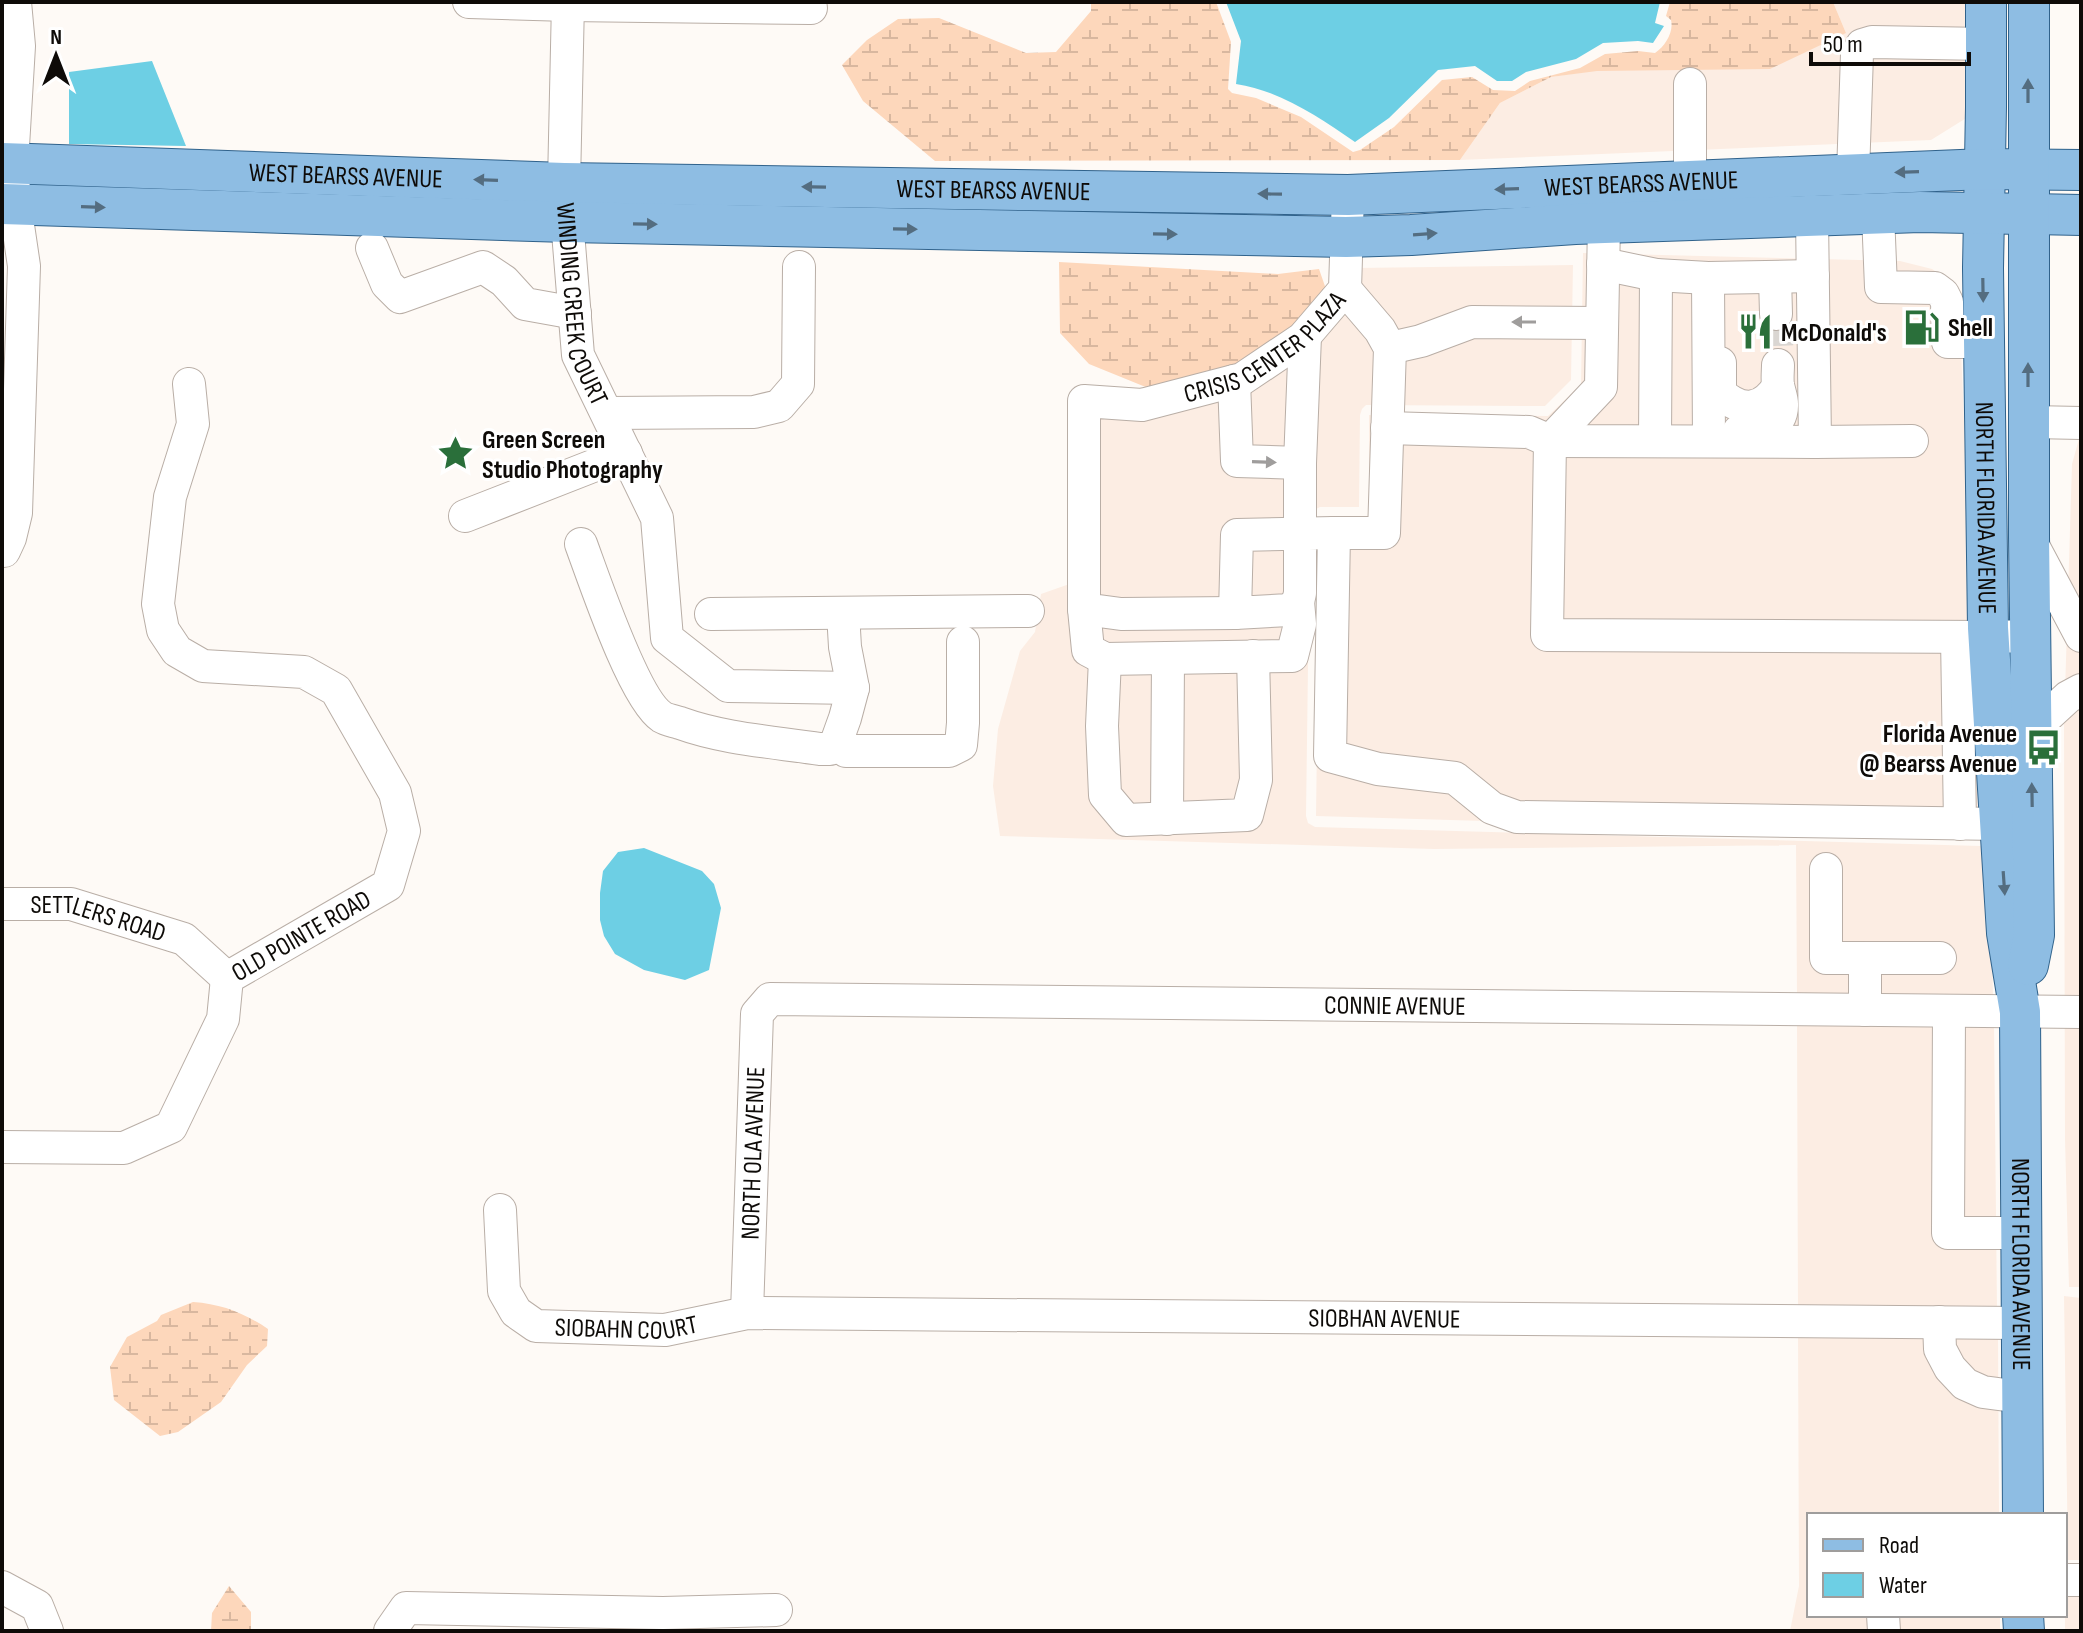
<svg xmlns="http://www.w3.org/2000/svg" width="2083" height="1633" font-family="'Sofia Sans Condensed',sans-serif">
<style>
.built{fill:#fcede3}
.wetland{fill:url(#wetland-marsh)}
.water{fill:#6dcfe4}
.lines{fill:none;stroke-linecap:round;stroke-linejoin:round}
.minor-tunnel{stroke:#dad6d2;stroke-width:32;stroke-dasharray:32 16;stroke-linecap:butt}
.minor-casing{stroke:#b9aea6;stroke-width:34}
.major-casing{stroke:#30628b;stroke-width:42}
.minor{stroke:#fff;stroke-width:32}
.major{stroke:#8ebde3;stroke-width:40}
.oneway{fill:#546d80}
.oneway2{fill:#9f9d9c}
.labels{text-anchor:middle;stroke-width:6;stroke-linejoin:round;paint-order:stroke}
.street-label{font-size:26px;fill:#0e0b08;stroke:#fff}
.poi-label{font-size:26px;font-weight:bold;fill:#0e0b08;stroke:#fff;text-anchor:start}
</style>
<defs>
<pattern id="wetland-marsh" width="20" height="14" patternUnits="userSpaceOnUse" patternTransform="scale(2)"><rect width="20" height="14" fill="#fdd7bb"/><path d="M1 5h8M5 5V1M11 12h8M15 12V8" fill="none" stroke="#d8b79f"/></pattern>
</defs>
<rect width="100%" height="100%" fill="#fefaf6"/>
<!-- built -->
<path class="built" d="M1833,2h142l1,110 -45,28 -471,20 40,-57 51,-26 295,-44z
M1583,253l317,8 32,8 14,9 13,22 22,536 -665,-20 4,-299h49v-102l179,1 33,-31z
M1573,265l-2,115 -26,26 -179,-1 -4,4 -2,6 -1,92h-39l-8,4 -2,7 -4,298 2,7 7,4 665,19 6,-2 4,-6 3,161 -196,-2 -1,-152 -362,4 -434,-13 -7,-50 5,-57 22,-78 15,-19 6,-38 37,-13 8,-167 59,2 211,-148z
M2081,432v855h-12l-4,-148 -1,-414 8,-261z
M1797,1022l197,2 3,286 -199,-1z
M2064,1296l17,2v262h-13z
M1798,1333l200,2 1,180h-190v100h191v16h-210l9,-45z
M2065,1571h16v60h-16z"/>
<!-- wetland -->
<path class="wetland" d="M1091,2h125l15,40 -3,47 4,4 24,5 45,19 52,35 7,-2 34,-23 48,-47 30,-3 21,13 22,1 15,-10 50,-13 25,-14 33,-3 17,2c10,-7 19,-21 16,-33l-5,-4 4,-14h163l13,31 -76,36 -173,2 -46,6 -51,26 -40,57 -525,1 -72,-60 -21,-36 25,-25 31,-21 41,-1 87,35 30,-1 35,-41z
M1059,262l219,12 41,-5 8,23 -23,27 -66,48 -85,23 -64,-26 -29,-31z
M193,1302c29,2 51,11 75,27l-1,17 -20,19 -26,37 -43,30 -18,4 -46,-36 -4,-33 17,-30 30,-16 4,-6z
M229,1586l22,26v19h-40l1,-18z"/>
<!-- water -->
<path class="water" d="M1226,2h434l-5,21 9,3 -11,17 -15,-2 -35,2 -27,16 -50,13 -14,9h-15l-22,-15 -37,4 -49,48 -34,24c-37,-25 -74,-51 -119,-58l5,-43z
M152,61l34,85 -117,-2v-72z
M644,848l58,23 12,13 7,24 -12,62 -24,10 -41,-10 -29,-16 -11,-18 -4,-16v-27l3,-22 15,-19z"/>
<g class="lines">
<!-- minor-tunnel -->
<path class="minor-tunnel" d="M1776,314l2,51"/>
<defs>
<g id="minor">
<path d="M469,2l99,3 243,3"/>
<path id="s1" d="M568,2l-4,181 14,172 79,163 10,120 61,48 125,2"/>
<path d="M1853,174l4,-120 5,-9 10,-3 114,2"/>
<path d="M1690,181v-97"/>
<path d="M1878,214l3,73 54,1 8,6 4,8 1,40h36"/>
<path d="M1604,223l-3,164 -51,54 -3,194 442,2 41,-1"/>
<path d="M372,248l15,36 13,13 83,-30 21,14 21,23 50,9"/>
<path d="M1603,264l53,11 52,3 105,-2"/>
<path d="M1775,277l1,37"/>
<path d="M1708,278l1,163"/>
<path d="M1345,289l35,41 10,18 -6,185h-50l-4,223 48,13 77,9 37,30 25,9 483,7"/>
<path d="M1390,348l31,-7 51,-19 130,1"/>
<path d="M1720,363v30c22,20 42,18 58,-6"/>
<path d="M1234,381l3,80 63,2v130l-2,9 -9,8 -54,3 2,-78 97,-2"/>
<path d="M607,413l147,-1 25,-6 19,-22 1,-117"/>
<path d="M2028,422l53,1"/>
<path d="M1387,428l142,4 21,9 265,1 -3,-225"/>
<path d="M1739,431c20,5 44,-3 43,-27 0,-6 -3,-13 -4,-19 -1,-7 0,-14 0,-20"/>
<path d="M1655,441l1,-166"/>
<path d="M1815,442l97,-1"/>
<path d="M1300,463l5,-127"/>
<path d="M465,516l161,-63"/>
<path d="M2030,540l51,96"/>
<path d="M581,544c13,35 53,155 81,173 5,3 12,4 18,6 44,16 94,19 140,26h10l6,-6 9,-25 8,-30 -8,-41 -2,-34"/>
<path d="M2,551h2l6,-13 6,-25 8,-247 -9,-61 -3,-42 7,-117 -4,-44"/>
<path d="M1084,609l4,41 17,9 187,-3 8,-32 -2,-22"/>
<path id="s2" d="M1235,613l-114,1 -37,-5v-208l58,4 92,-24 8,-2 61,-41 42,-49 3,-94"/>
<path d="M711,614l317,-3"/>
<path d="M1957,637l3,187"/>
<path d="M1105,659l-3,67 3,69 21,25 121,-5 9,-35 -3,-124"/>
<path d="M2031,731l37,-34 13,-7"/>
<path d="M836,743l10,8h103l12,-6 2,-22v-81"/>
<path d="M1167,819l1,-161"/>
<path d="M1826,869v89h39v52"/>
<path id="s3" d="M2,904h69l113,35 43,39"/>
<path d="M1865,958h75"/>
<path d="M1949,1011l-1,222h72"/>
<path id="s4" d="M2,1147l122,1 47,-21 52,-108 4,-41 161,-93 16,-54 -9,-38 -59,-103 -32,-18 -101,-6 -26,-15 -14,-21 -5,-26 12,-107 23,-73 -4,-40"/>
<path id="s5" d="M500,1210l4,81 12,21 20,14 129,4 82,-17 1274,10"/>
<path id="s6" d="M747,1313l10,-299 13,-15 1311,13"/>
<path d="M1939,1322l1,27 10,19 15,16 18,8 38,5"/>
<path d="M2065,1580h16"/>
<path d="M2,1587l35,19 10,25"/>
<path d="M1883,1615l1,16"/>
<path d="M390,1631l16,-23 257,5 113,-3"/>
</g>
<g id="major">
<path id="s7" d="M1986,2v105l-3,161 5,360 19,305 13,79 3,503"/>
<path id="s8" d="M2,163l562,20 784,12 637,-26 96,1"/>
<path d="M2,204l565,18 779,15 65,-2 164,-11 345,-12 161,3"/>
<path d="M2028,965l6,-30 -5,-398v-535"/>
<path d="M2023,1615l1,16"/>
</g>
</defs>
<!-- minor casing -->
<use href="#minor" class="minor-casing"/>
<!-- major casing -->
<use href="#major" class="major-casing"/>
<!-- minor -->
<use href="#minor" class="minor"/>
<!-- major -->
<use href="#major" class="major"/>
</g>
<!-- one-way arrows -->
<defs><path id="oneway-solid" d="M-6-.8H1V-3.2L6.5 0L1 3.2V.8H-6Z" transform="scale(2)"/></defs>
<g class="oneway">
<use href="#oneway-solid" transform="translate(2028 91) rotate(-90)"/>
<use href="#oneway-solid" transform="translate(1907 172) rotate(178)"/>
<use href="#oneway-solid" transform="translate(486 180) rotate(-178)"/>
<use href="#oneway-solid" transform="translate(814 187) rotate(-179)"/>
<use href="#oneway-solid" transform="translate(1507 189) rotate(178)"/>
<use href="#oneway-solid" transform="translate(1270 194) rotate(-179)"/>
<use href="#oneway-solid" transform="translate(93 207) rotate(2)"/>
<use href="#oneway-solid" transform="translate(645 224) rotate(1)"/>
<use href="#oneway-solid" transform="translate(905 229) rotate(1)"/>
<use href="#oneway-solid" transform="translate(1165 234) rotate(1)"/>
<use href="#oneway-solid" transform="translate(1425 234) rotate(-4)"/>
<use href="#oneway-solid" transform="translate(1983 290) rotate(89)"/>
<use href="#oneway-solid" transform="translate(2028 375) rotate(-90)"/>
<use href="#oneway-solid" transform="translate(2032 795) rotate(-91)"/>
<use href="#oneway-solid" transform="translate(2004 883) rotate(86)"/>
</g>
<g class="oneway2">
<use href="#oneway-solid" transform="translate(1524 322) rotate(-180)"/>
<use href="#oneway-solid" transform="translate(1264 462) rotate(2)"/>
</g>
<!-- icons -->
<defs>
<symbol id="fuel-bare" viewBox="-9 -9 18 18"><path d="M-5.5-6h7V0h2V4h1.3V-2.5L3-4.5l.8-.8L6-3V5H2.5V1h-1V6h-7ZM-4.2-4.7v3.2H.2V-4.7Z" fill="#2a6f3a" stroke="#fff" stroke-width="2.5" paint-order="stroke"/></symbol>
<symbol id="restaurant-bare" viewBox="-9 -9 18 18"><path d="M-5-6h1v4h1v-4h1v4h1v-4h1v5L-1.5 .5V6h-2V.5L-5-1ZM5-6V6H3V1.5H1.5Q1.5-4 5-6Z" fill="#2a6f3a" stroke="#fff" stroke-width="2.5" paint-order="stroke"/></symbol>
<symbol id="sight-bare" viewBox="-9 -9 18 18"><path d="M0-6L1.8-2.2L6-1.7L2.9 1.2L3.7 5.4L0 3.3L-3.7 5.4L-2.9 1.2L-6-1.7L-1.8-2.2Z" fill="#2a6f3a" stroke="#fff" stroke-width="2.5" paint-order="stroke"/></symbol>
<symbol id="bus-bare" viewBox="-9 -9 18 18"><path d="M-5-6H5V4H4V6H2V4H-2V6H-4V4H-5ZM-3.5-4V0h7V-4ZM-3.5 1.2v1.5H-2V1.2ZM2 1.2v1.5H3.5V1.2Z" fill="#2a6f3a" stroke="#fff" stroke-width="2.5" paint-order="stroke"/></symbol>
</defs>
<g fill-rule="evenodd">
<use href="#fuel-bare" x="1896" y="302" width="51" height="51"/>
<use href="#restaurant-bare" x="1730" y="306" width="51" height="51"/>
<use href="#sight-bare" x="430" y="428" width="51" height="51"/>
<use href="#bus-bare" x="2018" y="722" width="51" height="51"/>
</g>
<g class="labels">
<!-- street labels -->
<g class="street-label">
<text dy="9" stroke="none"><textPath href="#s8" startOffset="344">WEST BEARSS AVENUE</textPath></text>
<text dy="9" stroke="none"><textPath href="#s8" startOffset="1640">WEST BEARSS AVENUE</textPath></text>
<text dy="9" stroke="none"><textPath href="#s8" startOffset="992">WEST BEARSS AVENUE</textPath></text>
<text dy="9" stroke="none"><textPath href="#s1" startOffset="304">WINDING CREEK COURT</textPath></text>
<text dy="9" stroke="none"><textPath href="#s2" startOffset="556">CRISIS CENTER PLAZA</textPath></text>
<text dy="9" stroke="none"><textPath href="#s7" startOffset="506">NORTH FLORIDA AVENUE</textPath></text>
<text dy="9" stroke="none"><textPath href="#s3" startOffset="98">SETTLERS ROAD</textPath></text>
<text dy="9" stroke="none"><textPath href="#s4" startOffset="420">OLD POINTE ROAD</textPath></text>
<text dy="9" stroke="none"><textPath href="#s6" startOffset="944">CONNIE AVENUE</textPath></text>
<text dy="9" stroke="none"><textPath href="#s6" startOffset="160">NORTH OLA AVENUE</textPath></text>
<text dy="9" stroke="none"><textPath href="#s7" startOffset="1264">NORTH FLORIDA AVENUE</textPath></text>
<text dy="9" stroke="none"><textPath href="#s5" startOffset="980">SIOBHAN AVENUE</textPath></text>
<text dy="9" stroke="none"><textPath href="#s5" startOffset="220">SIOBAHN COURT</textPath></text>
</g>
<!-- poi labels -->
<g class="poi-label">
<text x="1948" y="336">Shell</text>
<text x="1781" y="341">McDonald's</text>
<text x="482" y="448">Green Screen<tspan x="482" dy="30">Studio Photography</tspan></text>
<text x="2017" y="742" text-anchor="end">Florida Avenue<tspan x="2017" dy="30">@ Bearss Avenue</tspan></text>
</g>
</g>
<!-- border -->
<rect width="2083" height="1633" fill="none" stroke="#0e0b08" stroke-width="8"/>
<!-- legend -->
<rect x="1807" y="1513" width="260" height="104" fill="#ffffff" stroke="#9f9d9c" stroke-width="2"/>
<rect x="1823" y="1539" width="40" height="12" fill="#8ebde3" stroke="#9f9d9c" stroke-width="2"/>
<text x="1879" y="1553" font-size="24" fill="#0e0b08">Road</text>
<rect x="1823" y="1573" width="40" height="24" fill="#6dcfe4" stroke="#9f9d9c" stroke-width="2"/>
<text x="1879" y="1593" font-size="24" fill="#0e0b08">Water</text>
<!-- north arrow -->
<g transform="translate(56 56)" stroke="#ffffff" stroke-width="6" paint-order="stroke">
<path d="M0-6L14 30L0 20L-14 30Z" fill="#0e0b08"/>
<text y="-12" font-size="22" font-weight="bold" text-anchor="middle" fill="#0e0b08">N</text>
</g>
<!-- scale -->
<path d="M1811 52v12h158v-12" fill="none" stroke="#0e0b08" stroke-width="4"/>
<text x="1823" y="52" font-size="24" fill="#0e0b08" stroke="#ffffff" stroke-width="6" paint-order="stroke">50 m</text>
</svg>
